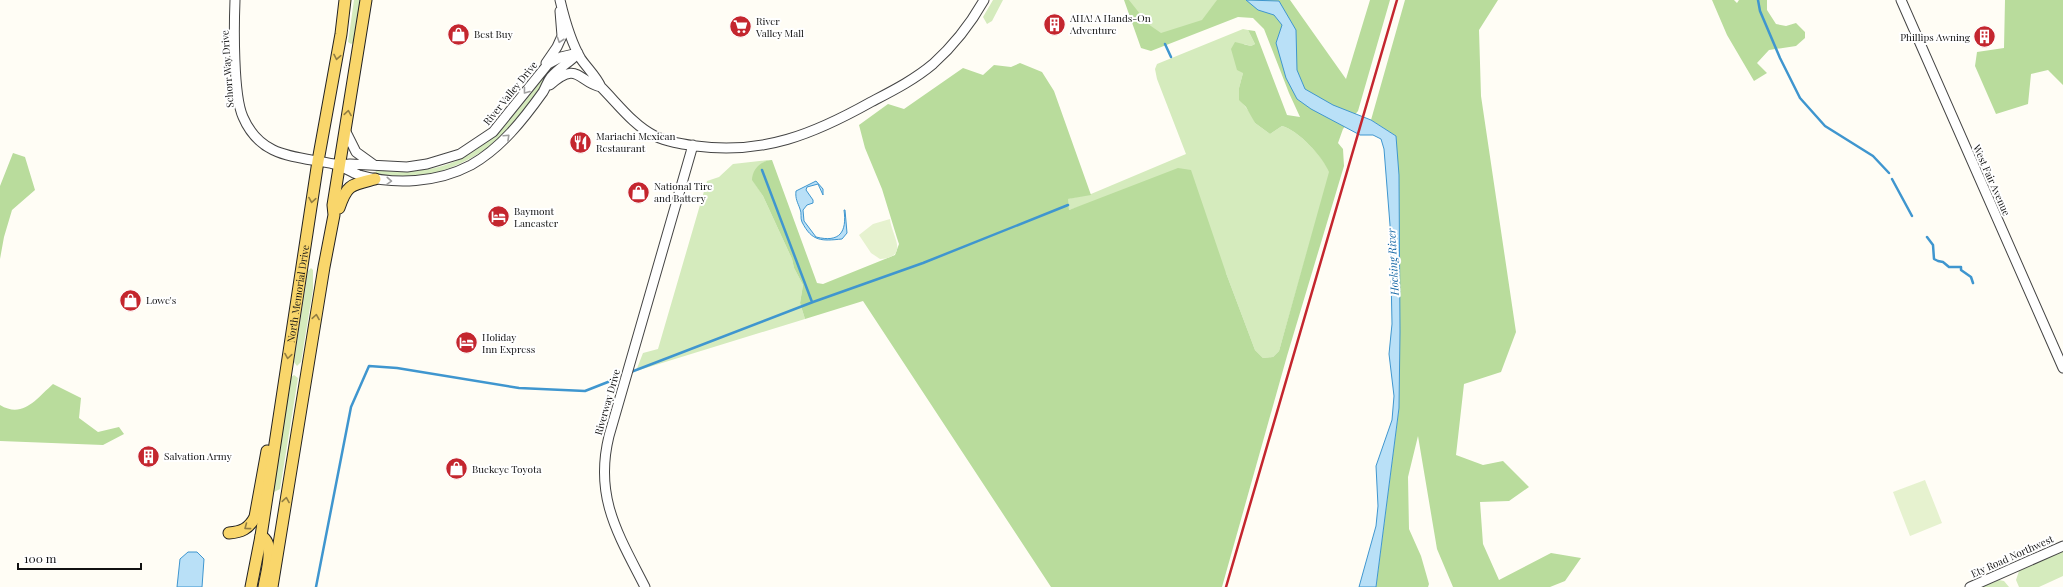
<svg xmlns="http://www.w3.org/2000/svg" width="2063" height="587" font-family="'Playfair Display',serif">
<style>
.green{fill:#d5ebbd}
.forest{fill:#b9dc9c}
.pitch{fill:#e6f2cf}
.water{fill:#b9e0f7;stroke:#3f96cf}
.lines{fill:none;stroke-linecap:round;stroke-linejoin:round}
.stream{stroke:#3f96cf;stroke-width:2.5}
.minor-casing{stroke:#444;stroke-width:11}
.major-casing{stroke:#222;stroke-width:13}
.minor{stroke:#fff;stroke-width:9}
.major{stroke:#f9d66b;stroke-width:11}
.rail{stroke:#c4262e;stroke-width:2.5}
.oneway{stroke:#a0a0a0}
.oneway2{stroke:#917d42}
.labels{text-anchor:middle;stroke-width:4;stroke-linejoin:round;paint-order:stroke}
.poi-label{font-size:10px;fill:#111;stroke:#fff;text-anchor:start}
.street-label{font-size:10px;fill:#111;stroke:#fff}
.water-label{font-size:11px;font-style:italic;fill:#1768a6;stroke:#fff}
</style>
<rect width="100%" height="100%" fill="#fffdf5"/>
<!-- green -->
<path class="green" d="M354,0h6l-7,43 -2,1 -3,-2z
M993,0h10l-11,21 -5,3 -4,-7z
M1129,0h96l10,11 -62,30 -38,-19z
M1243,29l5,1 7,14 -4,2 -7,-2 -1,29 -4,15 1,12 11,14 4,9 15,11 12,-8c16,4 41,31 48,46l-51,179 -6,6 -10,1 -8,-8 -29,-77 -132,-71 -25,8 -2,-11 24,-5 95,-40 -29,-75 -2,-10 2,-5z
M553,65l2,3c-15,20 -28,41 -44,59 -23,25 -59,45 -93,49 -14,2 -29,0 -43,-1l1,-5c95,11 125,-38 177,-105z
M769,160l-7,3 -8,19 9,14 29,63 2,9 9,17 -3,18 5,16 -169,52 7,-18 15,-4 49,-168 12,-4 14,-13z
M311,268l2,2v19l-12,73 -4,4 -3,-4 14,-91z
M294,375l4,3 -18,111 -6,3 -2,-2 18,-112z
M2063,551v25l-24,11h-20l-3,-7 3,-9z
M1999,580l5,1 5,6h-27z"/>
<!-- forest -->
<path class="forest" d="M1124,0h5l19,24 13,9 41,-13 15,-20h73l56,79 24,-79h20l-32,111 -15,18 -5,14 5,6 1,17 -57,190 -65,231h-171l-188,-286 -58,18 -5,-16 3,-18 -9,-17 -2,-9 -29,-63 -11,-16c0,-10 9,-20 20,-20l45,123 6,1 72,-29 4,-11 -2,-6 -15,-49 -17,-41 -6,-23 29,-21 16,5 59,-41 20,7 11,-10 17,2 9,-4 22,9 12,19 37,104 -23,4 1,11 109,-42 13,2 35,103 29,77 8,8 10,-1 6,-6 50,-179c-6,-15 -31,-42 -47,-46l-12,8 -15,-11 -9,-16 -7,-7v-12l4,-15 -6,-3 -6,-21 4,-7 16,4 4,-2 -7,-14 7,1 32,84 13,2 -11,-24 -25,-64 -11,-11 -15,-1 -87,34 -10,-3z
M1405,0h93l-19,30 2,66 35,236 -15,40 -37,12 -8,71 27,10 20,-4 26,26 -20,14 -29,1 3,42 16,36 52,-27 30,5 -16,23 -15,6h-97l-16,-38 -19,-113 -10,41 1,52 12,27 8,28 -1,3h-52l23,-179 1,-76 -4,-196 -25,-16z
M1712,0h22l3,3 2,-3h28v10l9,14 10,2 10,-3 9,9v6l-9,8 -27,4 -12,13 10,10 -13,8 -27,-46z
M2005,0h58v85l-15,-15 -17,4 -3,30 -32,10 -21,-48 2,-14 27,-4z
M13,153l12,4 10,33 -23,20 -8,27 -4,22v-73z
M53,384l28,14 -2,20 19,14 21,-5 5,7 -21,11 -103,-4v-36c23,14 36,-6 53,-21z"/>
<!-- pitch -->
<path class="pitch" d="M890,219c1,16 21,38 -10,40l-9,-6 -12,-18 14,-11z
M1925,480l17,43 -32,13 -17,-44z"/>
<!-- water -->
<path class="water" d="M1246,0l33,1 17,29 1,40 8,19 28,16 38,15 25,16 3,39 1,157 -1,76 -23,179h-17l17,-61 2,-20 -2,-40 16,-46 2,-24 -5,-42 3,-30 -2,-99 -6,-76 -3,-10 -8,-4h-13l-49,-26 -14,-10 -11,-21 -10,-35 6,-18 -8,-10 -16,-5z
M816,181l7,8v6l-5,-11 -11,3 -1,3 7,10v3l-6,2 -4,5 1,11 12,16c24,6 31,-5 28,-27h1l2,23 -5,6c-20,2 -30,3 -40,-17 -2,-4 0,-9 -2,-13 -2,-6 -5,-10 -4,-18z
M188,552h9l7,7 -2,28h-25l3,-28z"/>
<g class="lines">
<!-- stream -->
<path class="stream" d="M1758,0l2,11 20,47 20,40 25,28 48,30 16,17
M1165,44l6,13
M762,170l50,132
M1892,179l20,37
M1927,237l6,8 1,14 4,2 5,1 6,5h12v3l10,7 2,6
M631,372l182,-70 110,-39 145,-58
M316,587l35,-180 18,-41 28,2 122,20 66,3 28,-11"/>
<defs>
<path id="minor" d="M235,0c-1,25 -2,95 8,117 18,42 54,39 91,47 9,2 16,8 25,11 36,10 78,8 112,-10 30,-17 52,-45 72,-73 3,-5 4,-10 8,-15 8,-10 19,-14 27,-24
M560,0c4,17 12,44 21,59 7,10 15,17 20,28 16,16 33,39 54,49 12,6 27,8 41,10 67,9 118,-12 175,-44 21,-11 43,-22 62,-38 20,-18 38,-41 51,-64
M1901,0l162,368
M546,63l11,-16 5,-11 -2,-25
M550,85c28,-25 28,-3 51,2
M345,130l11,22 18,13
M339,165l11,-1 57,3 20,-3 33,-10 33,-22 55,-68 13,-7 17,-4
M645,587c-27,-53 -51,-90 -36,-151l84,-291
M1970,587l93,-41"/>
<g id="major">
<path d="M339,208c8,-24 12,-23 36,-29"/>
<path d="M229,533c12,-1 20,-4 26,-16l12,-66"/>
<path d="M261,536c15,8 5,38 3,51"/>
<path id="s1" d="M251,587l10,-51 57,-375 23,-127 4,-34"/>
<path d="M272,587l52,-320 10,-52 -1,-10 33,-205"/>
</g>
</defs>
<!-- minor casing -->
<use href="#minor" class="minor-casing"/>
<!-- major casing -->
<use href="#major" class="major-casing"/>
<!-- minor -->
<use href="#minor" class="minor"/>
<!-- major -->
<use href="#major" class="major"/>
<!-- rail -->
<path class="rail" d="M1226,587l171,-587"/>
</g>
<!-- one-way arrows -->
<defs><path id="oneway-chevron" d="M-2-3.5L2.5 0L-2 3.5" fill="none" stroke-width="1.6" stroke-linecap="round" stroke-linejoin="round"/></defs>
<g class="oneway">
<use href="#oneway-chevron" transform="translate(560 40) rotate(109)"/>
<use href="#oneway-chevron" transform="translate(526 91) rotate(128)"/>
<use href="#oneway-chevron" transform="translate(507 137) rotate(-43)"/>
<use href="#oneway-chevron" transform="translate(389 181) rotate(4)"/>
</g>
<g class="oneway2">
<use href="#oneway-chevron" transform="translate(337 57) rotate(101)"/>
<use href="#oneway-chevron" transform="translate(348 113) rotate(-81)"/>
<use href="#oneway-chevron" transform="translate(312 200) rotate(99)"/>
<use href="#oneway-chevron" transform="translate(316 317) rotate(-81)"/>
<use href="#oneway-chevron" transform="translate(288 356) rotate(99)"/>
<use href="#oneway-chevron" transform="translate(286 500) rotate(-81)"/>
<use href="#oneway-chevron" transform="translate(247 527) rotate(143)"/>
</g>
<!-- icons -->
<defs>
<symbol id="building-disc" viewBox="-11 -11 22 22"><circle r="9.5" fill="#c4262e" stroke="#fff"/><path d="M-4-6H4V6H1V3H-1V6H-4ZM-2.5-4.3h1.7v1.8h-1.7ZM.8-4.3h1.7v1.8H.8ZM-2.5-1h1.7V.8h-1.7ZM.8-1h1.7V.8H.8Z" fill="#fff"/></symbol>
<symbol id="supermarket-disc" viewBox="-11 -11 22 22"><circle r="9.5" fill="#c4262e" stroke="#fff"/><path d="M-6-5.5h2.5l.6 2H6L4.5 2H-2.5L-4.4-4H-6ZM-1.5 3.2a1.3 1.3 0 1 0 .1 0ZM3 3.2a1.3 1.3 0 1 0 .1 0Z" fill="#fff"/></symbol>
<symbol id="shop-disc" viewBox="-11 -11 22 22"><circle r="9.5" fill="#c4262e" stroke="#fff"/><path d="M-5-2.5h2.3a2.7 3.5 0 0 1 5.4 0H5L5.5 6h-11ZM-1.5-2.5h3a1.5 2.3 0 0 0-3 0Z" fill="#fff"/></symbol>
<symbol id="restaurant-disc" viewBox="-11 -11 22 22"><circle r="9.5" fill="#c4262e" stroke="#fff"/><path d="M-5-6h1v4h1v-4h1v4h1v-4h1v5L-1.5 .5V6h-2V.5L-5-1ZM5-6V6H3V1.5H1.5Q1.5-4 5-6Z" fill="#fff"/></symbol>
<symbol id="hotel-disc" viewBox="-11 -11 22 22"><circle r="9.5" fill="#c4262e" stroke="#fff"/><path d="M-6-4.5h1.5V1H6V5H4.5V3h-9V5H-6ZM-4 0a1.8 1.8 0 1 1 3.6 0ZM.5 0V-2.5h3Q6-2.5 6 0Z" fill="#fff"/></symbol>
</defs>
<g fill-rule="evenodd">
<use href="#building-disc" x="1042" y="12" width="25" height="25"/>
<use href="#supermarket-disc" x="728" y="14" width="25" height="25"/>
<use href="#shop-disc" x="446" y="22" width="25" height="25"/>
<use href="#building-disc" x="1972" y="24" width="25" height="25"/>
<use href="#restaurant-disc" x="568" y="130" width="25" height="25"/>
<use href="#shop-disc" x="626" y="180" width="25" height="25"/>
<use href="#hotel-disc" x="486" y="204" width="25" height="25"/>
<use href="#shop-disc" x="118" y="288" width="25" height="25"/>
<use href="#hotel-disc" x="454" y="330" width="25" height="25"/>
<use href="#building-disc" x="136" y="444" width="25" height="25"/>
<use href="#shop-disc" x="444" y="456" width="25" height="25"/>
</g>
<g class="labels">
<!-- poi labels -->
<g class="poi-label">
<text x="1070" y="22">AHA! A Hands-On<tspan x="1070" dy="12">Adventure</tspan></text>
<text x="756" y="25">River<tspan x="756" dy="12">Valley Mall</tspan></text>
<text x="474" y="38">Best Buy</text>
<text x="1970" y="41" text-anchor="end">Phillips Awning</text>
<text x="596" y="140">Mariachi Mexican<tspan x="596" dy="12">Restaurant</tspan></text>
<text x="654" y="190">National Tire<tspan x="654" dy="12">and Battery</tspan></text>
<text x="514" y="215">Baymont<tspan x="514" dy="12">Lancaster</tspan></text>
<text x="146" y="304">Lowe's</text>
<text x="482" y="341">Holiday<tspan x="482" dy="12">Inn Express</tspan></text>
<text x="164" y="460">Salvation Army</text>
<text x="472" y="473">Buckeye Toyota</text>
</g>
<!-- street labels -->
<g class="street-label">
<text transform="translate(227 69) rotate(-94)" y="4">Schorr Way Drive</text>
<text transform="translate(510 93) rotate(-51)" y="4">River Valley Drive</text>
<text transform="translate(1992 180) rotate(66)" y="4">West Fair Avenue</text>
<text dy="4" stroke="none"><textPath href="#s1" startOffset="297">North Memorial Drive</textPath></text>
<text transform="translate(607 402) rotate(-74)" y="4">Riverway Drive</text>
<text transform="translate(2012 556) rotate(-24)" y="4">Ety Road Northwest</text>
</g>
<!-- water labels -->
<g class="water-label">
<text transform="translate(1393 262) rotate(-93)" y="4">Hocking River</text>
</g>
</g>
<!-- scale -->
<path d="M18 563v6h123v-6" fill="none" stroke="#111111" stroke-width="2"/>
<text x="24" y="563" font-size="12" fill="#111111" stroke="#ffffff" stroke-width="3" paint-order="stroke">100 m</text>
</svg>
